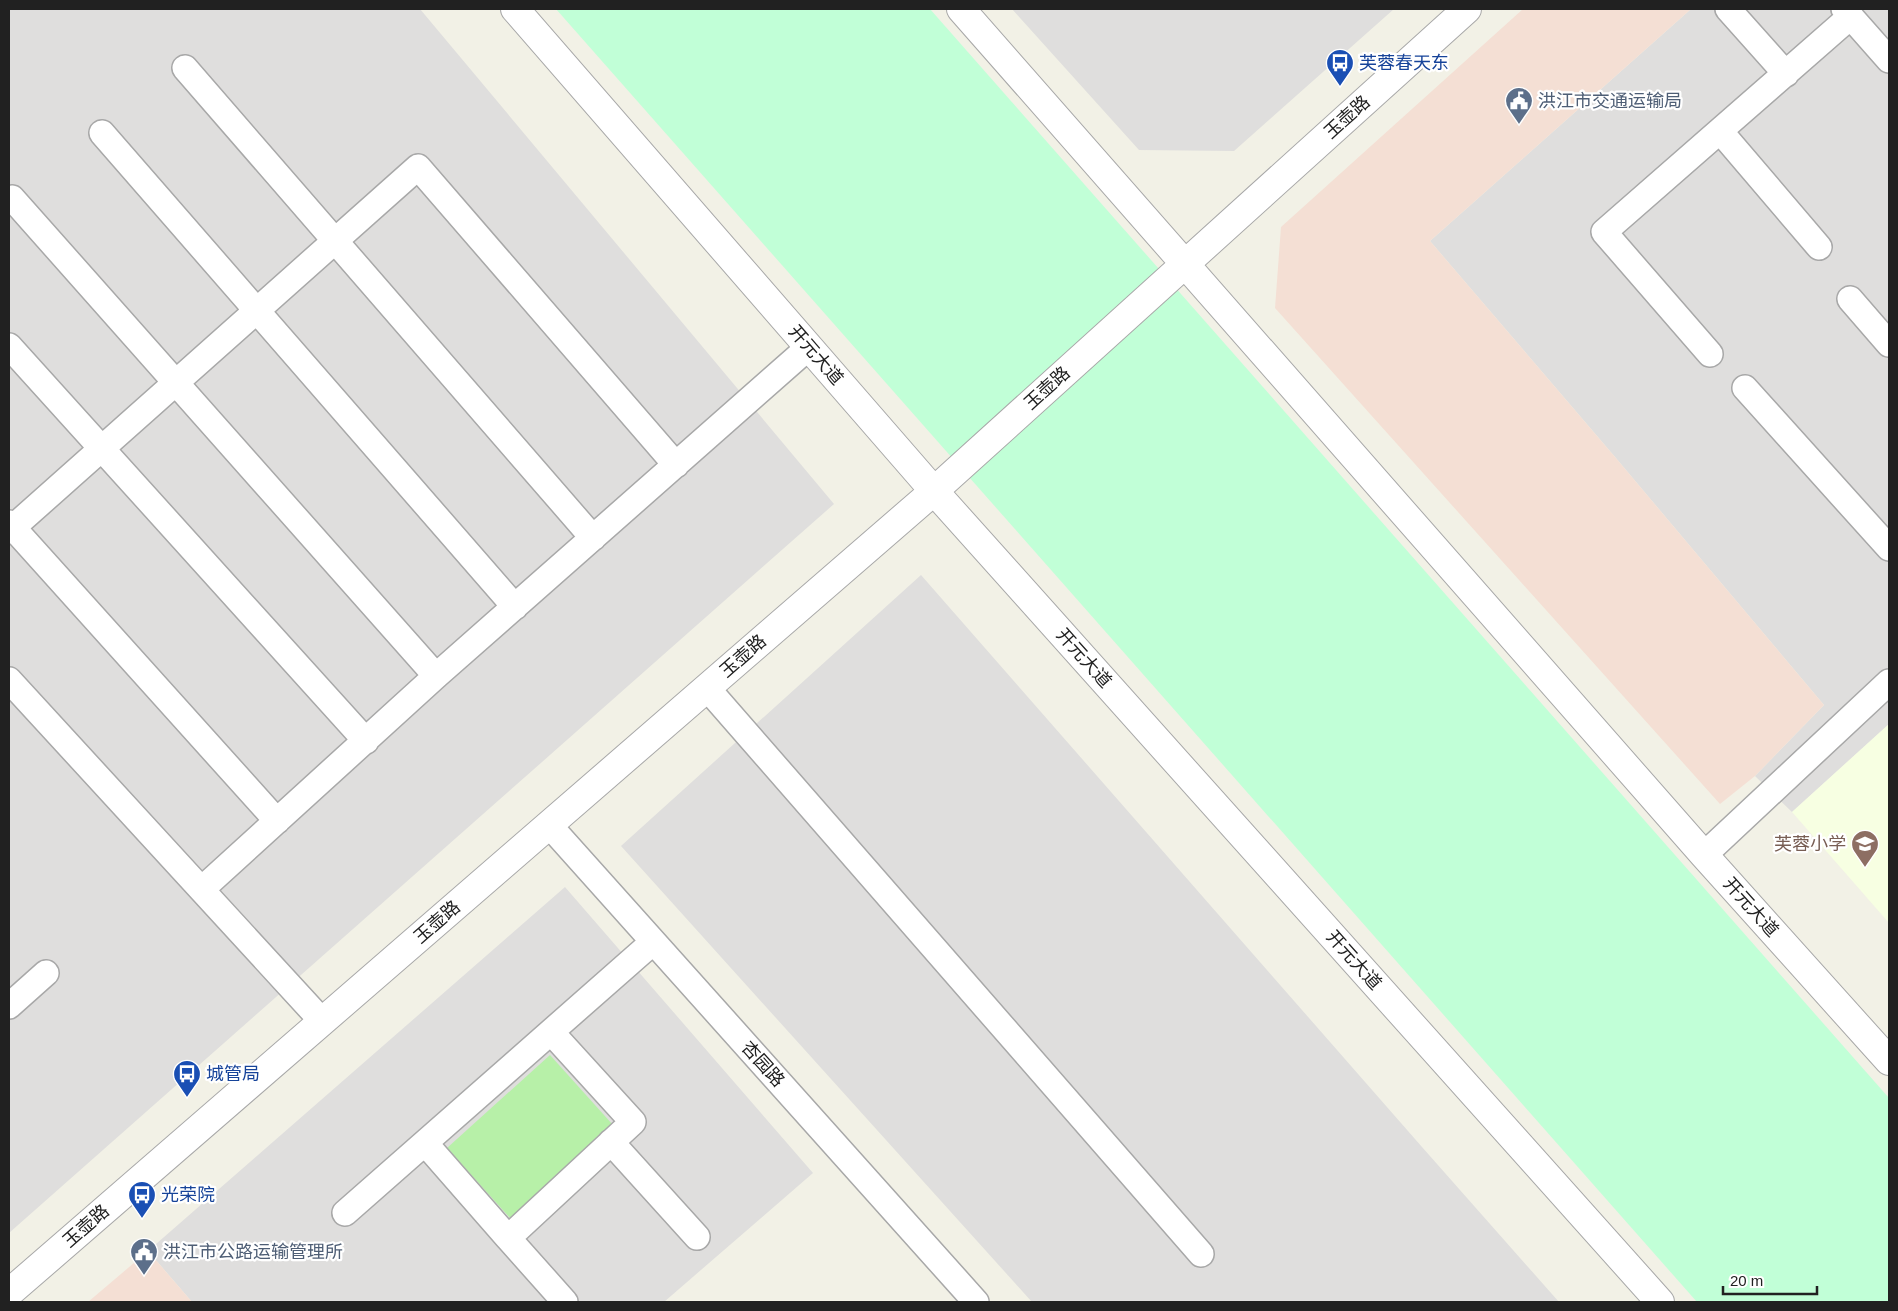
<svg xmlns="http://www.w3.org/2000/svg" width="1898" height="1311" font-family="Arial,'Noto Sans SC',sans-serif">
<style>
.residential{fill:#dfdedd}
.commercial{fill:#f4dfd4}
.education{fill:#f7ffe2}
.grass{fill:#b7f0a8}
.park{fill:#c1ffd7}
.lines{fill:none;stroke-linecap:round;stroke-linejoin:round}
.minor-casing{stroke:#a8a8a8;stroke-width:28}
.tertiary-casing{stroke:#a8a8a8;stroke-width:30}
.minor{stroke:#fff;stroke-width:25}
.tertiary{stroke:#fff;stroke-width:28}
.labels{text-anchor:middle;stroke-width:4.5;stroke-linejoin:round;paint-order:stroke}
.transit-label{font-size:18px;fill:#164399;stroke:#fff;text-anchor:start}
.service-label{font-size:18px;fill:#4e5e75;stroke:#fff;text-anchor:start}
.street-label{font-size:18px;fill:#212121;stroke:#fff}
.education-label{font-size:18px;fill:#785e54;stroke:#fff;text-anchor:end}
</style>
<rect width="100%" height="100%" fill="#f2f1e6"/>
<!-- residential -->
<path class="residential" d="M9,9h411l414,495 -825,729z
M1012,9h382l-160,142 -95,-1z
M1691,9h198v715l-97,88 -37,-36 69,-71 -209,-248 -185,-216z
M921,575l501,572 137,155h-527l-411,-456z
M565,887l248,286 -149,129h-472l-44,-51z"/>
<!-- commercial -->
<path class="commercial" d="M1523,9h168l-261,232 185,216 209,248 -69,71 -35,28 -445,-496 6,-81z
M148,1251l44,51h-104z"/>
<!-- education -->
<path class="education" d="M1889,724v199l-97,-111z"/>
<!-- grass -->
<path class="grass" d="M550,1055l63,70 -103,93 -63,-70z"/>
<!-- park -->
<path class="park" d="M556,9h374l959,1089v204h-192z"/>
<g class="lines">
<defs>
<path id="minor" d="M1728,9l58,65
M1844,9l45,51
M185,68l408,470
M1720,131l99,116
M102,133l413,474
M12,198l424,478
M1850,299l39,45
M9,346l357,395
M1710,354l-106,-122 247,-216
M1745,388l144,160
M9,523l268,298
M9,531l409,-364 258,298
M9,680l313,341
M707,688l494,566
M549,825l427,477
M1704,855l185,-173
M202,889l234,-213 373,-329
M9,1006l37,-33
M611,1142l86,95
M425,1143l83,95 125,-116 -82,-90
M345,1213l308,-271
M508,1238l57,64"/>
<path id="tertiary" d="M515,9l419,482 726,811
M961,9l743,846 185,206
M9,1293l925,-802 533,-482"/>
</defs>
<!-- minor casing -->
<use href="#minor" class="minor-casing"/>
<!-- tertiary casing -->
<use href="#tertiary" class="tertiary-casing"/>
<!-- minor -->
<use href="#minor" class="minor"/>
<!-- tertiary -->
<use href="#tertiary" class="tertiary"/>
</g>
<!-- icons -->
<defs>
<symbol id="bus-pin" viewBox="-11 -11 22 30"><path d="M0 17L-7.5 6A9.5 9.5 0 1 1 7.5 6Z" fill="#1a4fb4" stroke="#fff"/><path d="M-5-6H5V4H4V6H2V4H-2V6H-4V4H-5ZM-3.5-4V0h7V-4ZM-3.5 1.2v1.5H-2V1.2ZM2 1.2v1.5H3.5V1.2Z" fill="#fff"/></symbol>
<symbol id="civic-pin" viewBox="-11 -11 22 30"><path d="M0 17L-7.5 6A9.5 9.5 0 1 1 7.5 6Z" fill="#5c6f8a" stroke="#fff"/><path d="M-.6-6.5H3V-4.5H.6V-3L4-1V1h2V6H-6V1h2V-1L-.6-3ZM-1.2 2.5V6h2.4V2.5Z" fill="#fff"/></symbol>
<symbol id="school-pin" viewBox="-11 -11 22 30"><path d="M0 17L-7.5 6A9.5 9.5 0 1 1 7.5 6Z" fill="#8d6e63" stroke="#fff"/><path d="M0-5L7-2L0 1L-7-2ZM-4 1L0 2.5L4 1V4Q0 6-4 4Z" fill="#fff"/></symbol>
</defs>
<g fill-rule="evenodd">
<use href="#bus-pin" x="1324" y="47" width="32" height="43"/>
<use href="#civic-pin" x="1503" y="85" width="32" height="43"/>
<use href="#school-pin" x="1849" y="828" width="32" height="43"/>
<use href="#bus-pin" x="171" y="1058" width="32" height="43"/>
<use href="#bus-pin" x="126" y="1179" width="32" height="43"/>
<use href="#civic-pin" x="128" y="1236" width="32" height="43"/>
</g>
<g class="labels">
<!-- transit labels -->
<g class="transit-label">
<text x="1359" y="69">芙蓉春天东</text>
<text x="206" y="1080">城管局</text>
<text x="161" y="1201">光荣院</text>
</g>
<!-- service labels -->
<g class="service-label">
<text x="1538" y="107">洪江市交通运输局</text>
<text x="163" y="1258">洪江市公路运输管理所</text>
</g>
<!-- street labels -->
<g class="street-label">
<text transform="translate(1347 117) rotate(-42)" y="6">玉壶路</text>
<text transform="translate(816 355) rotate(49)" y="6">开元大道</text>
<text transform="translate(1047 388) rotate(-42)" y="6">玉壶路</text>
<text transform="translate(743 656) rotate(-41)" y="6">玉壶路</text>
<text transform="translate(1084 658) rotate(48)" y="6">开元大道</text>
<text transform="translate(1751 907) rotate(48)" y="6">开元大道</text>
<text transform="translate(437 922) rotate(-41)" y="6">玉壶路</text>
<text transform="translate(1354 960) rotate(48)" y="6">开元大道</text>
<text transform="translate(763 1064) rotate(48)" y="6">杏园路</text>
<text transform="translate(86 1226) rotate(-41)" y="6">玉壶路</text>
</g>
<!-- education labels -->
<g class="education-label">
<text x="1846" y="850">芙蓉小学</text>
</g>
</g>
<!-- border -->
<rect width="1898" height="1311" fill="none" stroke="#212121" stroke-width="20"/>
<!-- scale -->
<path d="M1723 1286v8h94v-8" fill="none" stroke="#212121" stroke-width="2.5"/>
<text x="1730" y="1286" font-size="15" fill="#212121" stroke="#ffffff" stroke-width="4" paint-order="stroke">20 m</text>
</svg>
